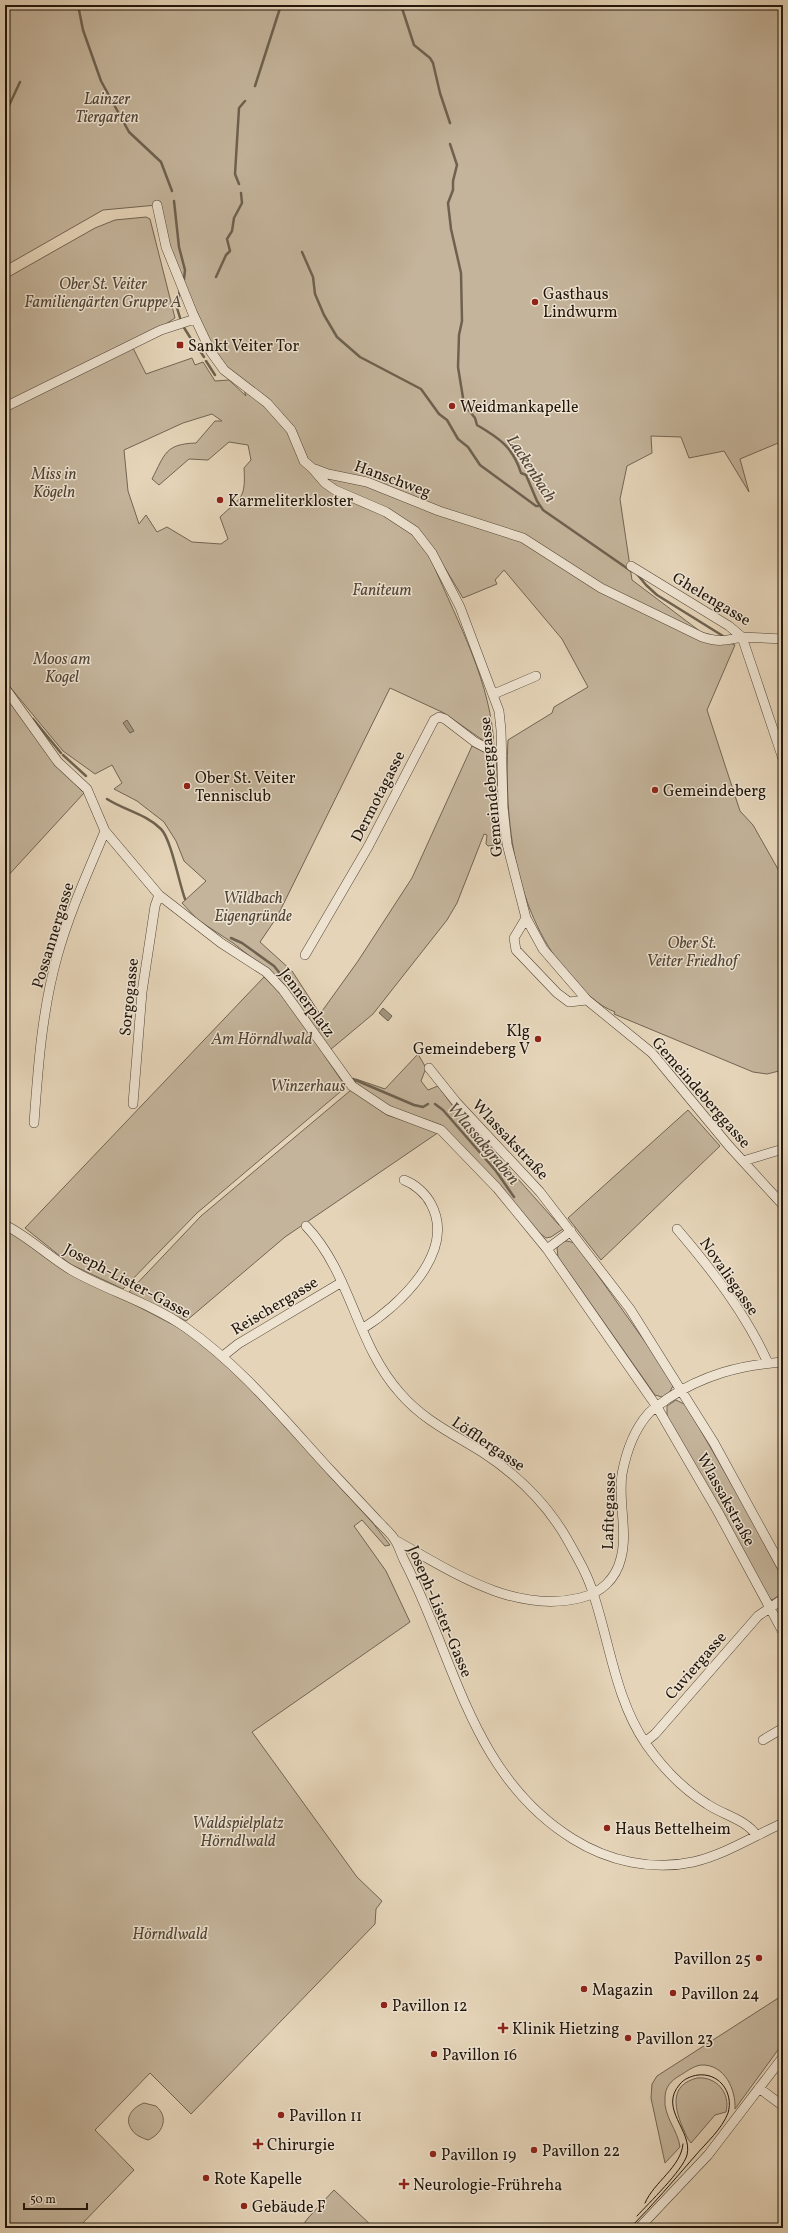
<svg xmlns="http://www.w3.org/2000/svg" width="788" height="2233" font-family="Vollkorn,serif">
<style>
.green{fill:#c4b49b;stroke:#726453;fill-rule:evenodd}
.water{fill:#a2937d;stroke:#6e614f}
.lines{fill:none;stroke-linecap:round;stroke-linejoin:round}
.stream{stroke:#6e614f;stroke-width:2.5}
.minor-casing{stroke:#514536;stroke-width:10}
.minor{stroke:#eee3d1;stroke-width:9}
.tram{stroke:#20150b;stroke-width:1}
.poi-dot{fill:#8f2418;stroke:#eee3d1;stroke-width:1.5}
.labels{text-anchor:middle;stroke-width:3;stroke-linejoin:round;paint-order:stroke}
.park-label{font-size:16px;font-style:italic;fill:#514536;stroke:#eee3d1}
.poi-label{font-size:16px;fill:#20150b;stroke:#eee3d1;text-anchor:start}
.street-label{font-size:16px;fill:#20150b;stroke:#eee3d1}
.water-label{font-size:17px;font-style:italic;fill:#544739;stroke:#eee3d1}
</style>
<rect width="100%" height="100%" fill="#e5d4b8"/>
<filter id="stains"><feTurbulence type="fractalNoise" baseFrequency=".005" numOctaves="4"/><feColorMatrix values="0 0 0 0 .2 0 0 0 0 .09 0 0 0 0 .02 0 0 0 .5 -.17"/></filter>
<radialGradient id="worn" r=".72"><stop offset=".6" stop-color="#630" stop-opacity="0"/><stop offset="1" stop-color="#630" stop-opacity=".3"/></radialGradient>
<!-- green -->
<path class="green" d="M5,5h778v436l-43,18 9,33 -25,-41 -35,7 -8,-21 -30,-1 1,17 -25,13 -7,33 12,81 69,52 34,13 -28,65 33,101 13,14 30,53v192l-16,4 -14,-2 -139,-58 1,-2c-18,-7 -30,-20 -43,-34 -58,-64 -68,-156 -64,-238l44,-27 2,-6 34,-20 -26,-48 -58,-69 -9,10 2,4 -34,14 -27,-45 -3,11c25,59 59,120 61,184l-50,-35 -54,-25 -113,229 -17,25 32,29 28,43 38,-53 54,-83 60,-132 24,12 6,86 -14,2 -2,-2 1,-9 -3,-1 -27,69 -10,17 -74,94 -49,41 22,32 -149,126 -74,76 -53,-25 -45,-36 239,-251 17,17 -11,-22 -37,-29 -35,-23 -16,-17 24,-22 -22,-20 -8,-20 -12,-19 -27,-21 -23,-12 8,-6 -10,-18 -17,9 -32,-23 -58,-70v-402l90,-51 20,-8 31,-3 4,2 25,99 -43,28 14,28 46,-16 3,7 8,-3 12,19 14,-1 17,16 -2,-6 -29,-36 -42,-98 -16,-51 -54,5 -98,56zM212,414l10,7h-7l-19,22c-31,1 -31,11 -44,36l7,6 30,-26 19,1 21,-18 19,3 3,15 -7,8c2,31 -3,29 -24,49l8,22 -7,5 -29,-2 -25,-15 -10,5 -11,-17 -7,9 -11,-33 -4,-41 59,-27z
M5,695l48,67 31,31 -79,86z
M418,1054l8,14 -5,13 7,9 10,-4 20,27 2,-2 12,12 -2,2 89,100 2,-1 2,5 -12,8 -5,1 -9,-7 -96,-106 -56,-20 -30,-20 1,-6 29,10z
M351,1090l36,25 52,17 -154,105 -99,84 -57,-29 72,-76z
M688,1110l32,36 -119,114 -33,-42z
M5,1229l119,70 59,31 33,25 36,35 120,132 18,23 -5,1 -23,-26 -8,6 32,45 24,51 -158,110 105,145 25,24 -6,8 -1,15 -184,190 -41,-41 -55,57 39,40 -56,58h-73z
M567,1241l8,2 95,134 3,9 -5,9 -6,2 -7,-2 -97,-138 -1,-9 4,-6z
M676,1400l10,5 57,99 40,75v14l-11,7 -4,-3 -101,-181v-10z
M783,1995v48l-48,66c1,-19 -10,-45 -34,-44 -8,1 -15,7 -22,11 -8,5 -14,11 -14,22 -2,18 13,32 15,49l-15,16 -14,-65 1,-14 5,-8z
M697,2078c19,-2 34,15 29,34l-11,3 -24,28c-4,-4 -6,-11 -9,-17 -8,-20 -12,-41 15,-48z
M144,2103l12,3c14,12 6,28 -8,34 -6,-2 -13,-5 -16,-10 -9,-12 1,-23 12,-27z
M334,2190l40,38h-68l-1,-6 3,-4z"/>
<!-- water -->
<path class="water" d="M127,720l7,11 -4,2 -7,-10z
M383,1008l9,8 -4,5 -9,-8z"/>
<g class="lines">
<!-- stream -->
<path class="stream" d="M78,5l5,25 18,51 28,51 32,30 11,29
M401,5l13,40 16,13 3,5 7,30 10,30
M255,86l26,-81
M5,114l15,-32
M450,144l7,21 -4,16v9l-5,13 3,26 10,44 1,48 -3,14 -1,32 6,37 11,14 2,7c22,13 36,22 44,48l5,2 11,26 6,9 88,61
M239,184l-4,-10 4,-66 6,-7
M174,201l5,46 6,23 -1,9
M302,252l11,25 2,17 9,21 13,22 23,20 61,32 18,25 8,6 11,19 10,8 12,18 56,41h3
M216,277l10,-22 4,-4 -3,-12 5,-8 2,-13 8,-15 -1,-10
M180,289l-3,19 4,13
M183,326l10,16
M198,348l6,9
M206,361l9,14
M637,574l9,11 11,10 66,41
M33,719l28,34
M63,755l23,21
M107,799c17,11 39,15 54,30 10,10 18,54 24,70
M231,938l11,5 32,23 12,15 22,21 12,27
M353,1079l61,26 9,2 5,-3
M435,1104l8,6 53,61 18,26"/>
<defs>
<path id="minor" d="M157,205l9,42 27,67 18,38 13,18 43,33 24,27 13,31 8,7 16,6 39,8 72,29 84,27 78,50 101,49c15,5 24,4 40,0
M5,407l156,-77 34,-11
M312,468l13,15 10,7 51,22 29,19 17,22 28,54 39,104 2,19 2,77 4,37 19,74 17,31 44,51 65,53 77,93 54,59
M631,566l98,60 13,11 41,2
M742,637l41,122
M5,688l53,74 29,27 18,42 54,64 62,48 45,29 17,18 69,96 36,24 53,20 56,58 50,61 110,158 61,105 65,120
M494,694l42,-18
M526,918l-12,20 2,12 41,43 12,9 18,-2
M305,955l63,-108 66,-127 5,-3 6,2 30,23 27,14
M429,1068l28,35 83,89 90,117 84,134 69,126
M133,1104l9,-112 13,-86 4,-11
M34,1123c4,-56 8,-112 23,-166 12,-44 31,-85 48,-126
M743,1161l40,-12
M5,1225c24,12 44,32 68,46 36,20 77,32 112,56 57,40 100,94 147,145 15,16 30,32 45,48 5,6 14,13 18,20 4,6 6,14 9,20 51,98 67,216 169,279 35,22 79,32 120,23 31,-7 61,-26 90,-39
M306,1226c45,47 50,118 94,167 23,27 53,41 82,59 34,22 65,52 85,87 10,18 21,36 27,57 16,49 22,104 52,148 16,23 37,45 61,60 14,10 40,16 49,31
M677,1229c35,41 69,85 91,134
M547,1249l24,-18
M362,1329c37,-23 95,-77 69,-125 -5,-10 -16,-20 -27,-24
M223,1356l15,-12 104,-62
M395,1540c56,31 118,74 185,58 21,-5 36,-19 41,-40 7,-27 -3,-56 1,-84 4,-21 12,-44 26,-60 5,-6 13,-10 19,-15 36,-24 73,-34 116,-37
M763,1740l20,-12
M645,1742l10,-8 103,-118 25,-17
M759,2088l24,18
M639,2228l69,-73 75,-98
M782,2228l1,-1"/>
</defs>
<!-- minor casing -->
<use href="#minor" class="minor-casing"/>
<!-- minor -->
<use href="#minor" class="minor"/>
<!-- tram -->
<path class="tram" d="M645,2203c9,-21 36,-36 38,-59
M630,2228c23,-23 44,-48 65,-72 11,-13 27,-27 33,-43 3,-10 1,-21 -6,-29 -6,-7 -15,-10 -24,-9 -7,1 -14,4 -18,9 -22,25 13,46 7,71 -4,15 -39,49 -50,61"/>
</g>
<!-- markers -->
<g class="poi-dot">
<circle cx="535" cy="302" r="4"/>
<rect x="176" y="341" width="8" height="8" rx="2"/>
<circle cx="452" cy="406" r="4"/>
<circle cx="220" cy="500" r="4"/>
<circle cx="187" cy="786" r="4"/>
<circle cx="655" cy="790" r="4"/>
<circle cx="538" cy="1039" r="4"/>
<circle cx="607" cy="1828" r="4"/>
<circle cx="759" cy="1958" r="4"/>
<circle cx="584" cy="1989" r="4"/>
<circle cx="673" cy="1993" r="4"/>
<circle cx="384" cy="2005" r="4"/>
<path d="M501 2022h4v4h4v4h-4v4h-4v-4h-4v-4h4z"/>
<circle cx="628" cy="2038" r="4"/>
<circle cx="434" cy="2054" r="4"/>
<circle cx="281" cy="2115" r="4"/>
<path d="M256 2138h4v4h4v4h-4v4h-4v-4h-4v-4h4z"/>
<circle cx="534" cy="2150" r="4"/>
<circle cx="433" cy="2154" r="4"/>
<circle cx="206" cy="2178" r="4"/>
<path d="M402 2178h4v4h4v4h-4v4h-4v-4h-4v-4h4z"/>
<circle cx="244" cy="2206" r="4"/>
</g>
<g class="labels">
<!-- park labels -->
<g class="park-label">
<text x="107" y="104">Lainzer<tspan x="107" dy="18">Tiergarten</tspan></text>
<text x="103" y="289">Ober St. Veiter<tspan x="103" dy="18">Familiengärten Gruppe A</tspan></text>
<text x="54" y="479">Miss in<tspan x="54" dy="18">Kögeln</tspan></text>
<text x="382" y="595">Faniteum</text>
<text x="62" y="664">Moos am<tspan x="62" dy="18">Kogel</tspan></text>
<text x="253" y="903">Wildbach<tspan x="253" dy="18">Eigengründe</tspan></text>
<text x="692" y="948">Ober St.<tspan x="692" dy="18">Veiter Friedhof</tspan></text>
<text x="262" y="1044">Am Hörndlwald</text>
<text x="308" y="1091">Winzerhaus</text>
<text x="238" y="1828">Waldspielplatz<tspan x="238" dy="18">Hörndlwald</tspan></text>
<text x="170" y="1939">Hörndlwald</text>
</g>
<!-- poi labels -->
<g class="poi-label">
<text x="543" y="299">Gasthaus<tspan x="543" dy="18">Lindwurm</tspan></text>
<text x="188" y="351">Sankt Veiter Tor</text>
<text x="460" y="412">Weidmankapelle</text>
<text x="228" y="506">Karmeliterkloster</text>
<text x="195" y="783">Ober St. Veiter<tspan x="195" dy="18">Tennisclub</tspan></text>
<text x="663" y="796">Gemeindeberg</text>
<text x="530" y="1036" text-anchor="end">Klg<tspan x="530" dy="18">Gemeindeberg V</tspan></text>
<text x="615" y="1834">Haus Bettelheim</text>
<text x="751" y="1964" text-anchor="end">Pavillon 25</text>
<text x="592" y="1995">Magazin</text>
<text x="681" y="1999">Pavillon 24</text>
<text x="392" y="2011">Pavillon 12</text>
<text x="512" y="2034">Klinik Hietzing</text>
<text x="636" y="2044">Pavillon 23</text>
<text x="442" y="2060">Pavillon 16</text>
<text x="289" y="2121">Pavillon 11</text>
<text x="267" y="2150">Chirurgie</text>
<text x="542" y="2156">Pavillon 22</text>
<text x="441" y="2160">Pavillon 19</text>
<text x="214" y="2184">Rote Kapelle</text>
<text x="413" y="2190">Neurologie-Frühreha</text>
<text x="252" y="2212">Gebäude F</text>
</g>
<!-- street labels -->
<g class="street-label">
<text transform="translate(393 478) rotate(20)" y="6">Hanschweg</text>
<text transform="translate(712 598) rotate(31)" y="6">Ghelengasse</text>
<text transform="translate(490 787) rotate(-95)" y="6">Gemeindeberggasse</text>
<text transform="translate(377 796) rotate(-63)" y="6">Dermotagasse</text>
<text transform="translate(52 935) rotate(-73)" y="6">Possannergasse</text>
<text transform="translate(128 997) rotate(-84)" y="6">Sorgogasse</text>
<text transform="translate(308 1002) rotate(53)" y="6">Jennerplatz</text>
<text transform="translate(702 1092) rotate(49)" y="6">Gemeindeberggasse</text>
<text transform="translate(511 1139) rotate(47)" y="6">Wlassakstraße</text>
<text transform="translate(730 1276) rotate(55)" y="6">Novalisgasse</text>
<text transform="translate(128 1280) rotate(28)" y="6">Joseph-Lister-Gasse</text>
<text transform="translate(274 1305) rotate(-31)" y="6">Reischergasse</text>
<text transform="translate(489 1443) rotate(34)" y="6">Löfflergasse</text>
<text transform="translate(727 1499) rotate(61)" y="6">Wlassakstraße</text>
<text transform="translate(608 1511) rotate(-88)" y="6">Lafitegasse</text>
<text transform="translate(441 1611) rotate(67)" y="6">Joseph-Lister-Gasse</text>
<text transform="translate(695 1665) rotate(-49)" y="6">Cuviergasse</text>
</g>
<!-- water labels -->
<g class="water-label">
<text transform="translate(532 468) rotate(57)" y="6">Lackenbach</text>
<text transform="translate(484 1143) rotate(50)" y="6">Wlassakgraben</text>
</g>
</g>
<!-- margin -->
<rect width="788" height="2233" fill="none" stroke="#e5d4b8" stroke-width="20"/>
<rect x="6" y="6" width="776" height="2221" fill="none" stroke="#20150b" stroke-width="2"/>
<rect x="10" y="10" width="768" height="2213" fill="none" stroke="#20150b"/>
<!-- scale -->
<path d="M24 2203v6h63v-6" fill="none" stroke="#20150b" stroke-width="2"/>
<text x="30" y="2203" font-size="12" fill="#20150b" stroke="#eee3d1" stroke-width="3" paint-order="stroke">50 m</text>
<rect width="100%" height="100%" filter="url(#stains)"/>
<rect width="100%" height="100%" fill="url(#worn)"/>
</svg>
